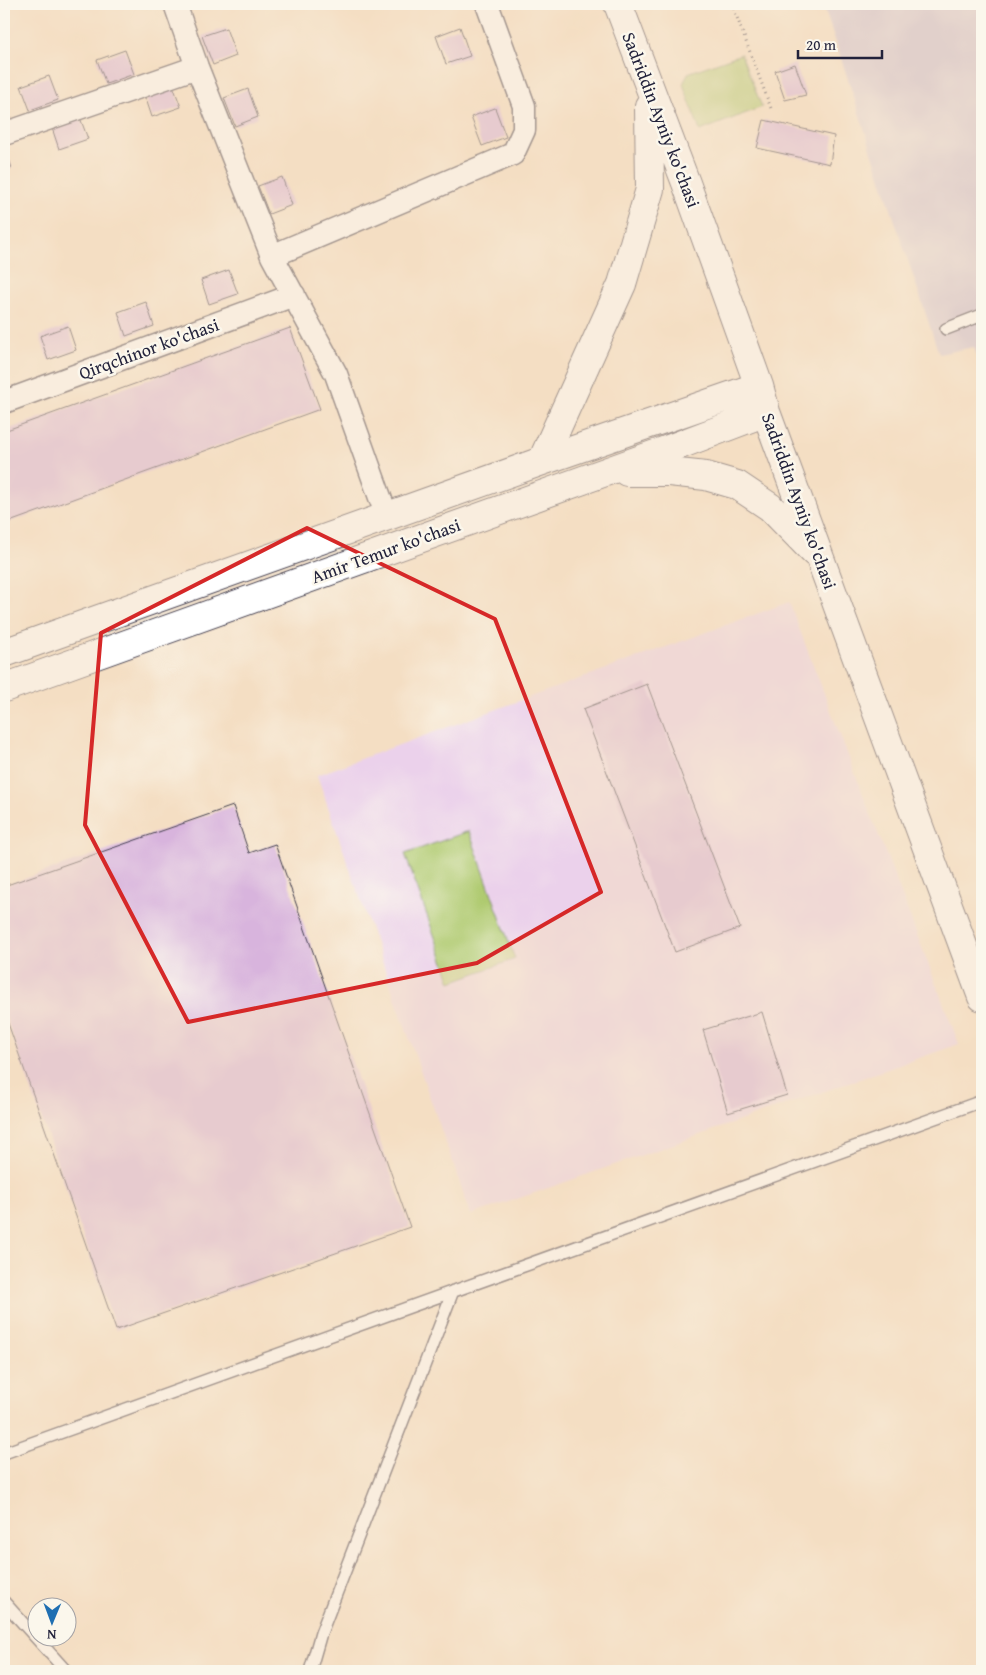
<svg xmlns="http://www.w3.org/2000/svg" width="986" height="1675" font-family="'Gentium Book Plus',serif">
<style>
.built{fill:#ebd1eb}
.industrial{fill:#cbbfd5}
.green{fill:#afca70;stroke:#687656}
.building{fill:#d8b4dd}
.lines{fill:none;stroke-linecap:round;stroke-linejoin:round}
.lane-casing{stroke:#423e4f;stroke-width:14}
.street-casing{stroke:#423e4f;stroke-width:25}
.secondary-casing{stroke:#423e4f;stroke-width:30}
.path{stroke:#423e4f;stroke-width:3;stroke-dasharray:1 4;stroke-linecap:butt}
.lane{stroke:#fff;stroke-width:11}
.street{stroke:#fff;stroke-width:22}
.secondary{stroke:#fff;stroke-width:28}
.marked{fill:none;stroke:#d62828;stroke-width:4;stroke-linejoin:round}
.labels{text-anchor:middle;stroke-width:5;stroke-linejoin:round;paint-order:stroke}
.street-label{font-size:18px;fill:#22223b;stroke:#fbf7ec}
</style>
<rect width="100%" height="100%" fill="#fbf7ec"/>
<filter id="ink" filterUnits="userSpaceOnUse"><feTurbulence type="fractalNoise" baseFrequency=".02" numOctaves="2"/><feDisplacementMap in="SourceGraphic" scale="10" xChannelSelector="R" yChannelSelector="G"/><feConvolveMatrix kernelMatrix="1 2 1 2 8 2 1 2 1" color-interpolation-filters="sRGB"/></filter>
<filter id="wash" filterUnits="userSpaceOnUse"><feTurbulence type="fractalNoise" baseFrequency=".0096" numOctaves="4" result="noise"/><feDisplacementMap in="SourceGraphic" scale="20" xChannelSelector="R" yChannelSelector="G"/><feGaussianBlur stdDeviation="1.12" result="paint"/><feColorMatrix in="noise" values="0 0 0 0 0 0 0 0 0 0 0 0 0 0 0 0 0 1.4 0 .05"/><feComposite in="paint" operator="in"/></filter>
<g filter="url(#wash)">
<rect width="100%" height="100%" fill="#f4dec3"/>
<!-- built -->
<path class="built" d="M789,602l170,442 -488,171 -154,-440z"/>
<!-- industrial -->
<path class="industrial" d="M823,4h159v368l-8,-25 -35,7z"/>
<!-- green -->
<path class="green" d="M741,54l21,53 -62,24 -17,-47 5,-11z
M469,831l46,128 -64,23 -46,-128z"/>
<g id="blocks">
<!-- building -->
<path class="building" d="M460,27l10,29 -24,8 -10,-28z
M226,28l10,28 -23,9 -11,-29z
M125,50l9,24 -28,10 -9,-24z
M795,64l11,31 -21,5 -10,-29z
M49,76l9,24 -28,10 -9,-24z
M172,83l9,24 -29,10 -8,-24z
M248,89l10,28 -23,9 -11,-28z
M495,108l11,29 -24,9 -11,-29z
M79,115l9,24 -29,10 -8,-24z
M764,120l70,16 -4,28 -73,-16z
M4,145l8,23 -8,3z
M282,177l10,28 -23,9 -11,-28z
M229,270l9,24 -29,10 -8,-24z
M146,302l8,24 -28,10 -8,-24z
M68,326l8,24 -28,10 -8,-24z
M290,328l30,81 -316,115v-93z
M647,684l93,244 -65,24 -92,-243z
M233,806l16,47 26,-9 135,383 -294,103 -112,-318v-126z
M762,1012l25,83 -59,18 -25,-83z"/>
</g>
</g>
<g filter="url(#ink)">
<use href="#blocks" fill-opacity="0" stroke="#423e4f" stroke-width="1"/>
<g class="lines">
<defs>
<path id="lane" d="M946,329l36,-14
M4,1453l978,-352
M4,1602l62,69
M310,1671l11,-38 132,-342"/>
<path id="street" d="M175,4l22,63 75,189 64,118 51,143
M4,134l193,-67
M272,256l241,-102 11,-24v-24l-37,-102
M4,402l290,-107"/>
<path id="secondary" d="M618,4l68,179 73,203 7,26 216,585
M542,461l80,-177 28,-95 -1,-83
M627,472h42l37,4 31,9 33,22 44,45
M4,653l538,-192 217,-75
M4,688l657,-236 105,-40"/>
</defs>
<!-- lane casing -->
<use href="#lane" class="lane-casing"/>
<!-- street casing -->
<use href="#street" class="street-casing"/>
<!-- secondary casing -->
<use href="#secondary" class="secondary-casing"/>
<!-- path -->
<path class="path" d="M732,4l40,107"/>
<!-- lane -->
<use href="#lane" class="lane"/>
<!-- street -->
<use href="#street" class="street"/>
<!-- secondary -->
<use href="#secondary" class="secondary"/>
</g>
</g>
<!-- marked area -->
<path d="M0 0H986V1675H0ZM307,528l188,91 106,273 -124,71 -289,59 -103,-197 16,-192z" fill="#f4dec3" fill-opacity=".55" fill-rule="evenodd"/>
<path class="marked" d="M307,528l188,91 106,273 -124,71 -289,59 -103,-197 16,-192z"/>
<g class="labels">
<!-- street labels -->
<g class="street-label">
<text transform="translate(661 120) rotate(69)" y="6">Sadriddin Ayniy ko'chasi</text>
<text transform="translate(149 349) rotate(-20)" y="6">Qirqchinor ko'chasi</text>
<text transform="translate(799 501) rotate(70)" y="6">Sadriddin Ayniy ko'chasi</text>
<text transform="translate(386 551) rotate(-20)" y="6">Amir Temur ko'chasi</text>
</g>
</g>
<!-- margin -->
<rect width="986" height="1675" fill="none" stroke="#fbf7ec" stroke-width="20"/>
<!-- north arrow -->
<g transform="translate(52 1622) rotate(181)"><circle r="24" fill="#fbf7ec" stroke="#a4a2a5"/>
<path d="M0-4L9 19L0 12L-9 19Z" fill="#1f6fb2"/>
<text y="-8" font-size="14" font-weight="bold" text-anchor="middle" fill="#22223b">N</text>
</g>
<!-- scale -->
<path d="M798 50v8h84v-8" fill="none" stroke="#22223b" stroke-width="2.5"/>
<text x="806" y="50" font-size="15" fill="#22223b" stroke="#fbf7ec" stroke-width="4" paint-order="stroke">20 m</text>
</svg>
